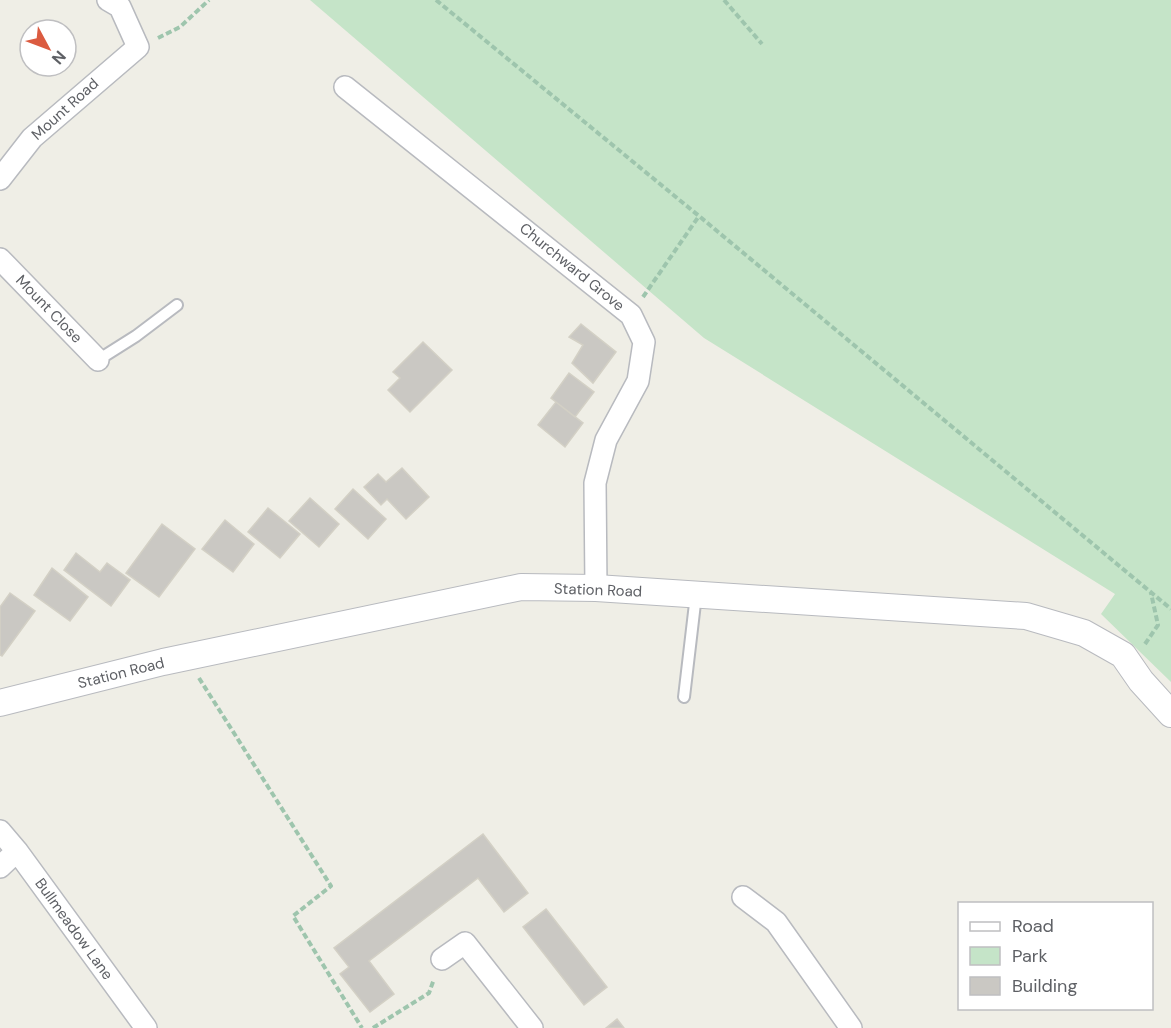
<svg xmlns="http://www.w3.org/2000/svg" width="1171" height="1028" font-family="'DM Sans',sans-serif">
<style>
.green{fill:#c5e4c8}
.building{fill:#cac8c3;stroke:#d3d0c5;stroke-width:1.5}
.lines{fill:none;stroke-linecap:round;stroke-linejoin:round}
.service-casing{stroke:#b8babf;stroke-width:14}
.minor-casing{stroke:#b8babf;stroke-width:24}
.tertiary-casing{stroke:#b8babf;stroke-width:28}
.path{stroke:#9ec5ad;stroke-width:4;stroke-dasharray:6 3;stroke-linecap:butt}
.service{stroke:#fff;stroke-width:10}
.minor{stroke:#fff;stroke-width:21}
.tertiary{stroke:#fff;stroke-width:26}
.labels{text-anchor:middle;stroke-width:4.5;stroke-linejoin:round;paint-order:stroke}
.street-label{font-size:15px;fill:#5e6065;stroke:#fff}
</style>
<rect width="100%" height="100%" fill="#efeee6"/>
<!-- green -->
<path class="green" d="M310,0h861v682l-70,-68 14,-20 -411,-256z"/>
<!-- building -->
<path class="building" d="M581,324l35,28 -23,31 -21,-20 11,-18 -14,-8z
M423,342l29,28 -42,42 -22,-22 12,-12 -7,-6z
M569,373l25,19 -19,25 -24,-19z
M556,402l27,21 -18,24 -27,-22z
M402,468l27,29 -23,22 -19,-20 -6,6 -17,-18 14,-13 8,8z
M353,489l33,30 -18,20 -33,-30z
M310,498l29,26 -20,23 -30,-26z
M268,508l32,26 -20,24 -32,-26z
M225,520l29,24 -21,28 -31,-23z
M162,524l33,25 -36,48 -33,-24z
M76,553l24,19 7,-9 23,17 -19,26 -47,-36z
M52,568l36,29 -18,24 -36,-26z
M10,593l25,18 -33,45 -2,-1v-48z
M483,834l45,59 -24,19 -26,-34 -109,83 25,33 -24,18 -30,-38 9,-7 -15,-19z
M546,909l61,78 -23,18 -61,-78z
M617,1019l7,9h-18z"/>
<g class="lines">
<defs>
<path id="service" d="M98,360l38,-24 41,-31
M684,697l12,-102"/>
<path id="minor" d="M345,87l286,228 13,27 -6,39 -32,59 -11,43 1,105
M0,179l32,-41 106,-91 -18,-40 -12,-7
M0,259l98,101
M0,831l17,20 129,177
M0,867l17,-16
M743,897l33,25 75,106
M442,959l23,-16 67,85"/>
<path id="tertiary" d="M0,703l163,-41 358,-75 75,1 430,28 58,17 39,22 18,26 30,33"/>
</defs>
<!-- service casing -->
<use href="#service" class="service-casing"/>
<!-- minor casing -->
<use href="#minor" class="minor-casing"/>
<!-- tertiary casing -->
<use href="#tertiary" class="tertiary-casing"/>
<!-- path -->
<path class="path" d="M436,0l263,216 472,393
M724,0l38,44
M158,38l22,-11 29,-27
M643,297l56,-81
M1145,644l13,-19 -7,-32
M199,678l132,208 -38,30 69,112
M373,1028l56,-35 5,-14"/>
<!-- service -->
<use href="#service" class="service"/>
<!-- minor -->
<use href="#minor" class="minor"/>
<!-- tertiary -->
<use href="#tertiary" class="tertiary"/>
</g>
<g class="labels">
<!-- street labels -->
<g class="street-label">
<text transform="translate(65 109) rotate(-42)" y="5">Mount Road</text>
<text transform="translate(572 267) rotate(39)" y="5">Churchward Grove</text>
<text transform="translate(49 309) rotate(46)" y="5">Mount Close</text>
<text transform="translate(598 590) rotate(2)" y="5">Station Road</text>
<text transform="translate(121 673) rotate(-14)" y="5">Station Road</text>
<text transform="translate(74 929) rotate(54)" y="5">Bullmeadow Lane</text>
</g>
</g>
<!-- legend -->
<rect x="958" y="902" width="195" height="108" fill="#ffffff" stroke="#bfbfc1" stroke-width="1.5"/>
<rect x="970" y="922" width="30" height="9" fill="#ffffff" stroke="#bfbfc1" stroke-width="1.5"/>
<text x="1012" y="932" font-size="18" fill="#5e6065">Road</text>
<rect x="970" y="947" width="30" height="18" fill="#c5e4c8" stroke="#bfbfc1" stroke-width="1.5"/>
<text x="1012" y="962" font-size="18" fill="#5e6065">Park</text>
<rect x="970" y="977" width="30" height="18" fill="#cac8c3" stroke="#bfbfc1" stroke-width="1.5"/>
<text x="1012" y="992" font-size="18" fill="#5e6065">Building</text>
<!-- north arrow -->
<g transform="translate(48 48) rotate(131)"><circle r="28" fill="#ffffff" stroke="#bfbfc1" stroke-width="1.5"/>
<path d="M0-4.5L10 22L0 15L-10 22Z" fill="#db5b40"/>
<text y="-9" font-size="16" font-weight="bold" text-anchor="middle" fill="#5e6065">N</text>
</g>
</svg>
